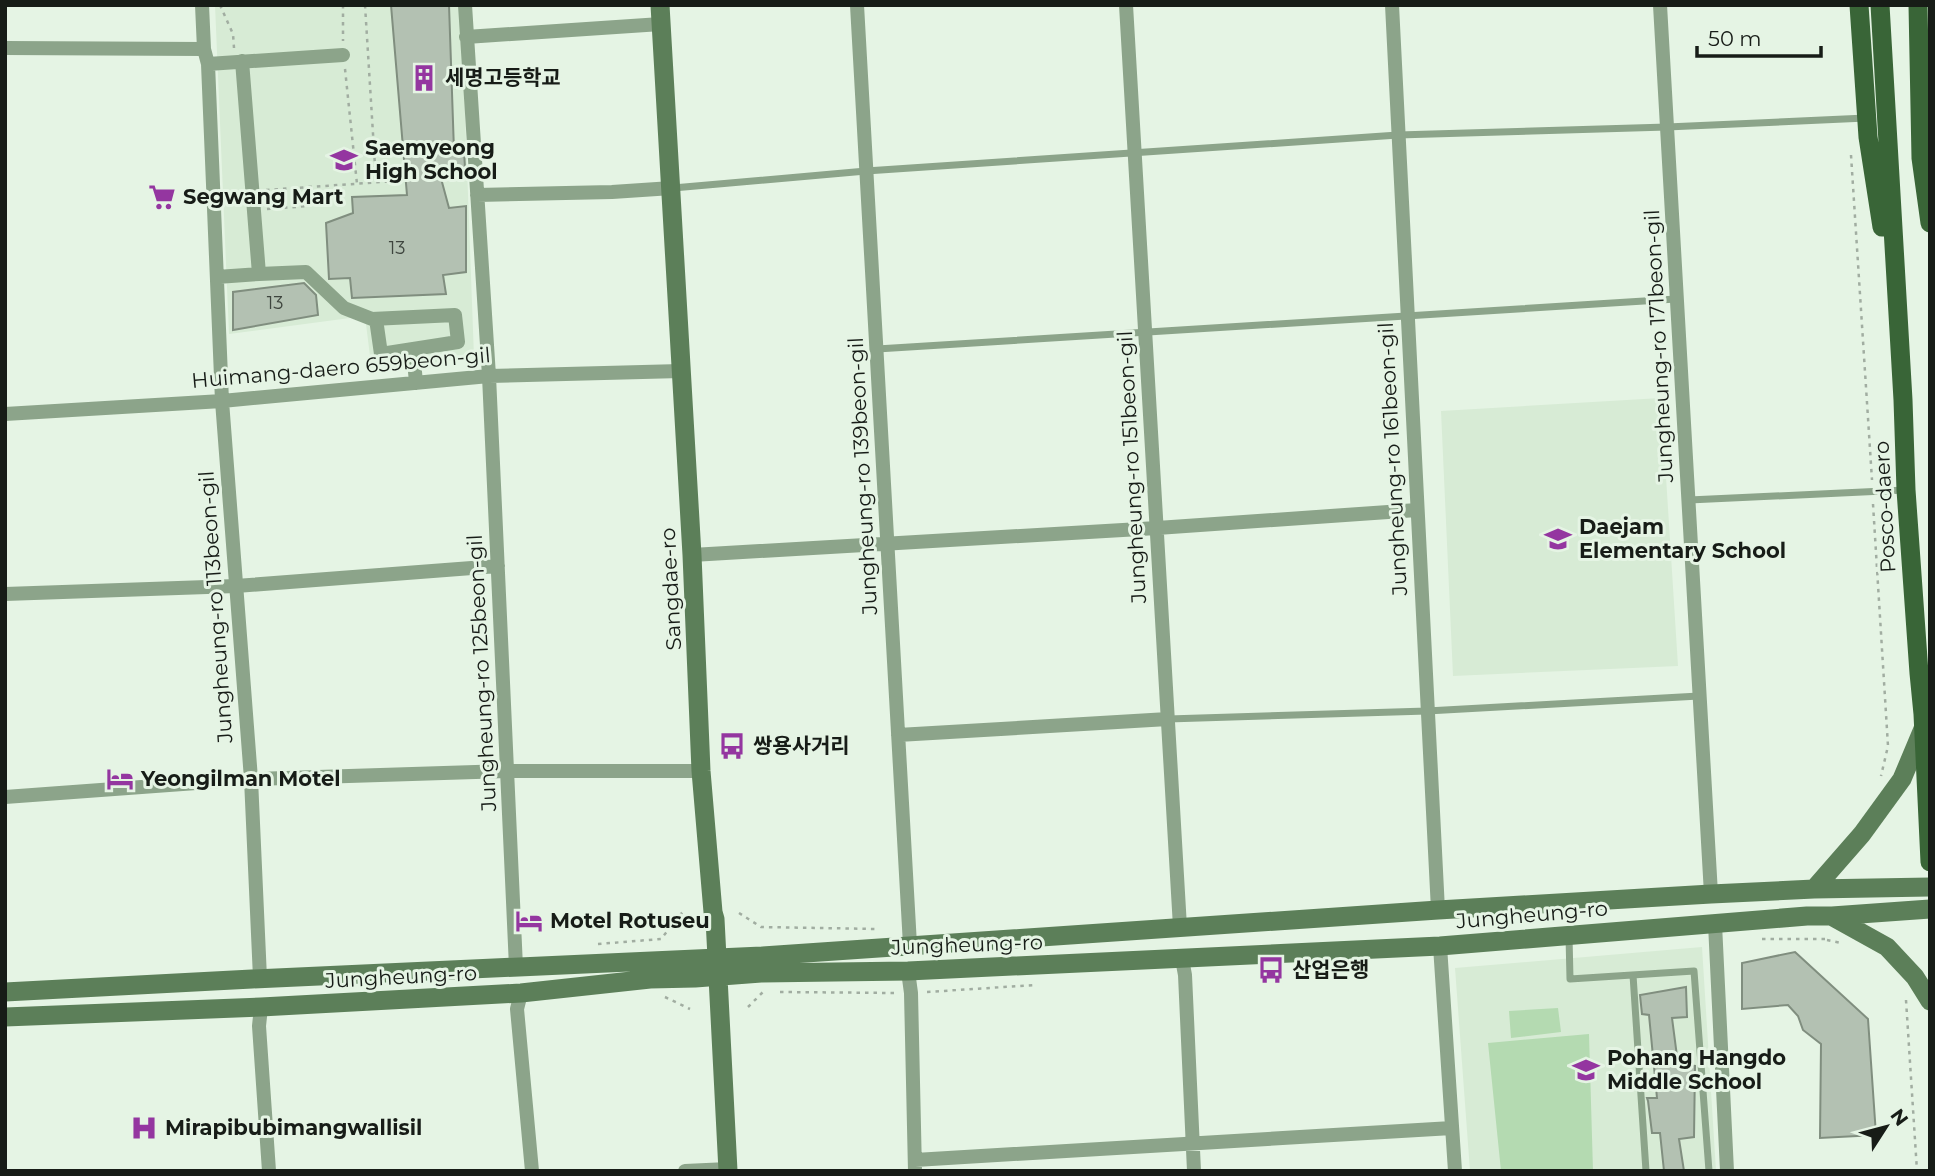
<svg xmlns="http://www.w3.org/2000/svg" width="1935" height="1176" font-family="Montserrat,'Noto Sans KR',sans-serif">
<style>
.built{fill:#d7ebd5}
.green{fill:#b4dab1}
.building{fill:#b3c1b2;stroke:#808e7f;stroke-width:2}
.lines{fill:none;stroke-linecap:round;stroke-linejoin:round}
.path{stroke:#a1ada1;stroke-width:2.5;stroke-dasharray:3.5 5;stroke-linecap:butt}
.service{stroke:#8ca48a;stroke-width:7}
.minor{stroke:#8ca48a;stroke-width:14}
.secondary{stroke:#5c7f59;stroke-width:19}
.primary{stroke:#396537;stroke-width:19}
.labels{text-anchor:middle;stroke-width:6;stroke-linejoin:round;paint-order:stroke}
.number-label{font-size:18px;fill:#3e453e}
.poi-label{font-size:21px;font-weight:bold;fill:#171c17;stroke:#e5f4e4;text-anchor:start}
.street-label{font-size:21px;fill:#171c17;stroke:#e5f4e4}
</style>
<rect width="100%" height="100%" fill="#e5f4e4"/>
<!-- built -->
<path class="built" d="M215,5h246l13,352 -102,15 -7,-56 -136,18z
M1661,398l17,268 -225,10 -12,-265z
M1702,947l14,224h-246l-15,-203z"/>
<!-- green -->
<path class="green" d="M1558,1008l3,24 -50,6 -2,-27z
M1589,1034l4,137h-92l-13,-128z"/>
<!-- building -->
<path class="building" d="M391,5h58l5,146 10,-1 1,18 -9,-1 -17,4 10,37 17,-2v66l-23,3 3,19 -94,4 -2,-20 -21,1 -3,-56 27,-10 -1,-16 55,-2z
M304,283l12,12 2,20 -85,15v-38z
M1795,952l73,67 8,116 -56,3 1,-94 -18,-14 -5,-14 -10,-11 -46,4v-46z
M1686,987l1,30 -15,1 6,46 17,2 -1,71 -15,2 5,32h-20l-4,-38h-8l-4,-32 -1,-3h10l-8,-83 -7,-1 -2,-19z"/>
<g class="lines">
<!-- path -->
<path class="path" d="M220,5l13,29 1,14
M343,5v36
M365,5l11,177
M345,69l12,115
M1851,155l21,325
M266,190l130,-9
M267,209l41,-3
M1873,504l15,242 -7,30
M739,913l22,14 117,2
M1762,939h65
M1827,940l14,3
M598,944l63,-5 24,-30
M780,992l116,1
M927,992l108,-7
M665,997l25,12
M1906,1000l11,171
M748,1007l15,-15"/>
<!-- service -->
<path class="service" d="M673,188l193,-17 532,-36 269,-8 199,-9
M877,349l799,-50
M1689,500l216,-10
M1168,719l259,-8 272,-15
M1569,936l1,43 124,-8 15,200
M1633,975l13,196"/>
<!-- minor -->
<path class="minor" d="M202,5l2,44 4,15 14,337 29,378 9,199
M465,5l24,371 27,591
M857,5l53,940
M1126,5l54,922
M1392,5l46,905
M1660,5l51,889
M466,37l195,-13
M5,48l199,1
M242,61l17,213 47,-2 38,36 28,11 83,-4 3,27 -77,12 -5,-35
M208,64l135,-9
M477,195l135,-3 60,-4
M217,277l42,-3
M413,349l3,34
M5,414l217,-13 267,-25 192,-5
M692,555l465,-27 260,-18
M5,594l231,-8 262,-20
M898,735l270,-16
M5,797l246,-18 256,-8h194
M1715,924l12,247
M1440,946l15,225
M1182,959l3,16 9,196
M908,971l3,22 4,178
M521,993l-4,16 15,162
M261,1007l-2,19 10,145
M915,1160l537,-32
M685,1171l43,-2"/>
<!-- secondary -->
<path class="secondary" d="M660,5l32,550 9,216 12,141 2,7 13,252
M1814,889l48,-55 40,-55 21,-50
M1833,917l54,30 28,30 15,24
M5,992l247,-13 510,-23 676,-46 273,-16 103,-5 116,-2
M5,1017l256,-10 260,-14 129,-14 45,-1 66,-5 147,-2 532,-25 367,-30h25l98,-7"/>
<!-- primary -->
<path class="primary" d="M1859,5l9,132 14,90
M1880,5l23,395 3,90 13,183 4,41 7,148
M1918,5l3,153 9,65"/>
</g>
<!-- icons -->
<defs>
<symbol id="building-bare" viewBox="-9 -9 18 18"><path d="M-4-6H4V6H1V3H-1V6H-4ZM-2.5-4.3h1.7v1.8h-1.7ZM.8-4.3h1.7v1.8H.8ZM-2.5-1h1.7V.8h-1.7ZM.8-1h1.7V.8H.8Z" fill="#9436a0" stroke="#e5f4e4" stroke-width="2.5" paint-order="stroke"/></symbol>
<symbol id="school-bare" viewBox="-9 -9 18 18"><path d="M0-5L7-2L0 1L-7-2ZM-4 1L0 2.5L4 1V4Q0 6-4 4Z" fill="#9436a0" stroke="#e5f4e4" stroke-width="2.5" paint-order="stroke"/></symbol>
<symbol id="supermarket-bare" viewBox="-9 -9 18 18"><path d="M-6-5.5h2.5l.6 2H6L4.5 2H-2.5L-4.4-4H-6ZM-1.5 3.2a1.3 1.3 0 1 0 .1 0ZM3 3.2a1.3 1.3 0 1 0 .1 0Z" fill="#9436a0" stroke="#e5f4e4" stroke-width="2.5" paint-order="stroke"/></symbol>
<symbol id="bus-bare" viewBox="-9 -9 18 18"><path d="M-5-6H5V4H4V6H2V4H-2V6H-4V4H-5ZM-3.5-4V0h7V-4ZM-3.5 1.2v1.5H-2V1.2ZM2 1.2v1.5H3.5V1.2Z" fill="#9436a0" stroke="#e5f4e4" stroke-width="2.5" paint-order="stroke"/></symbol>
<symbol id="hotel-bare" viewBox="-9 -9 18 18"><path d="M-6-4.5h1.5V1H6V5H4.5V3h-9V5H-6ZM-4 0a1.8 1.8 0 1 1 3.6 0ZM.5 0V-2.5h3Q6-2.5 6 0Z" fill="#9436a0" stroke="#e5f4e4" stroke-width="2.5" paint-order="stroke"/></symbol>
<symbol id="hospital-bare" viewBox="-9 -9 18 18"><path d="M-5-5h3v3.5h4V-5h3V5h-3V1.5h-4V5h-3Z" fill="#9436a0" stroke="#e5f4e4" stroke-width="2.5" paint-order="stroke"/></symbol>
</defs>
<g fill-rule="evenodd">
<use href="#building-bare" x="405" y="59" width="38" height="38"/>
<use href="#school-bare" x="325" y="141" width="38" height="38"/>
<use href="#supermarket-bare" x="143" y="178" width="38" height="38"/>
<use href="#school-bare" x="1539" y="520" width="38" height="38"/>
<use href="#bus-bare" x="713" y="727" width="38" height="38"/>
<use href="#hotel-bare" x="101" y="760" width="38" height="38"/>
<use href="#hotel-bare" x="510" y="902" width="38" height="38"/>
<use href="#bus-bare" x="1252" y="951" width="38" height="38"/>
<use href="#school-bare" x="1567" y="1051" width="38" height="38"/>
<use href="#hospital-bare" x="125" y="1109" width="38" height="38"/>
</g>
<g class="labels">
<!-- number labels -->
<g class="number-label">
<text x="397" y="254">13</text>
<text x="275" y="309">13</text>
</g>
<!-- poi labels -->
<g class="poi-label">
<text x="445" y="85">세명고등학교</text>
<text x="365" y="155">Saemyeong<tspan x="365" dy="24">High School</tspan></text>
<text x="183" y="204">Segwang Mart</text>
<text x="1579" y="534">Daejam<tspan x="1579" dy="24">Elementary School</tspan></text>
<text x="753" y="753">쌍용사거리</text>
<text x="141" y="786">Yeongilman Motel</text>
<text x="550" y="928">Motel Rotuseu</text>
<text x="1292" y="977">산업은행</text>
<text x="1607" y="1065">Pohang Hangdo<tspan x="1607" dy="24">Middle School</tspan></text>
<text x="165" y="1135">Mirapibubimangwallisil</text>
</g>
<!-- street labels -->
<g class="street-label">
<text transform="translate(1659 346) rotate(-93)" y="7">Jungheung-ro 171beon-gil</text>
<text transform="translate(341 368) rotate(-5)" y="7">Huimang-daero 659beon-gil</text>
<text transform="translate(1393 459) rotate(-93)" y="7">Jungheung-ro 161beon-gil</text>
<text transform="translate(1132 467) rotate(-93)" y="7">Jungheung-ro 151beon-gil</text>
<text transform="translate(863 476) rotate(-93)" y="7">Jungheung-ro 139beon-gil</text>
<text transform="translate(1885 507) rotate(-93)" y="7">Posco-daero</text>
<text transform="translate(671 589) rotate(-93)" y="7">Sangdae-ro</text>
<text transform="translate(216 607) rotate(-94)" y="7">Jungheung-ro 113beon-gil</text>
<text transform="translate(482 673) rotate(-93)" y="7">Jungheung-ro 125beon-gil</text>
<text transform="translate(1532 915) rotate(-5)" y="7">Jungheung-ro</text>
<text transform="translate(967 945) rotate(-2)" y="7">Jungheung-ro</text>
<text transform="translate(401 977) rotate(-3)" y="7">Jungheung-ro</text>
</g>
</g>
<!-- border -->
<rect width="1935" height="1176" fill="none" stroke="#171c17" stroke-width="14"/>
<!-- north arrow -->
<g transform="translate(1886 1127) rotate(54)" stroke="#e5f4e4" stroke-width="5" paint-order="stroke">
<path d="M0-5L12 26L0 18L-12 26Z" fill="#171c17"/>
<text y="-10" font-size="19" font-weight="bold" text-anchor="middle" fill="#171c17">N</text>
</g>
<!-- scale -->
<path d="M1697 46v10h124v-10" fill="none" stroke="#171c17" stroke-width="3.5"/>
<text x="1708" y="46" font-size="21" fill="#171c17" stroke="#e5f4e4" stroke-width="5" paint-order="stroke">50 m</text>
</svg>
